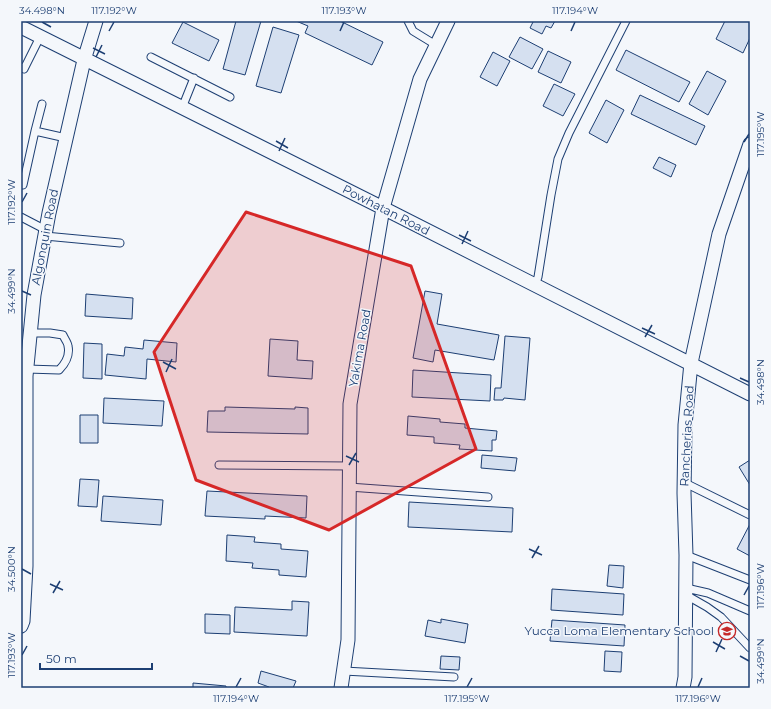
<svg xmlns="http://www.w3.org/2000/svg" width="771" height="709" font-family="Montserrat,sans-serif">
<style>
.building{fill:#d5e0f0;stroke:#1d3f73}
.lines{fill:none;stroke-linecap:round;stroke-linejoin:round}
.service-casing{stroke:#1d3f73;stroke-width:9}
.minor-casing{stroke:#1d3f73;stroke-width:15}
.service{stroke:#f4f7fb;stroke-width:7}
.minor{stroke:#f4f7fb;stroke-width:13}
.marked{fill:#d62828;fill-opacity:0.2;stroke:#d62828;stroke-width:3;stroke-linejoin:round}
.ticks{fill:none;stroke:#1d3f73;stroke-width:1.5}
.labels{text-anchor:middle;stroke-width:3;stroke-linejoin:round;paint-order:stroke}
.street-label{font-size:12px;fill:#1d3f73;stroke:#f4f7fb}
.poi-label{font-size:12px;fill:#1d3f73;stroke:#f4f7fb;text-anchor:end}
.neatline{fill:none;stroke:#1d3f73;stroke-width:1.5}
.ticks-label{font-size:10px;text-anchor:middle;fill:#1d3f73}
</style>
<rect width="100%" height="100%" fill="#f4f7fb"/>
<!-- building -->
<path class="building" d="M236,21h25l-16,54 -22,-6z
M296,21h44l43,21 -11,23 -67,-32 3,-7z
M532,21h23l-4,7 -5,-2 -4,8 -12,-6 3,-6z
M725,21h25v17l-7,15 -27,-14z
M183,22l36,18 -10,21 -37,-18z
M273,27l26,8 -18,58 -25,-7z
M520,37l23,12 -11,20 -23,-12z
M626,50l64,32 -11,20 -63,-32z
M548,51l23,11 -10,21 -23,-11z
M493,52l17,9 -13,25 -17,-9z
M707,71l19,10 -18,34 -19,-11z
M554,84l21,10 -12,22 -20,-10z
M640,95l65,31 -9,19 -65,-31z
M606,100l18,10 -17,33 -18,-10z
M659,157l17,8 -5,12 -18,-9z
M425,291l17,3 -5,30 62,11 -5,25 -59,-10 -2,12 -20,-4z
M86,294l47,4 -1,21 -47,-3z
M505,336l25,2 -5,62 -21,-2 -1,2h-9l1,-12h6z
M270,339l28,2 -1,19 16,1 -1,18 -44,-3z
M144,340l33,3 -1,19 -29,-3 -1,20 -41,-4 2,-21 17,2 1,-9 18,2z
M84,343l18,1v35l-19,-1z
M413,370l78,5 -1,26 -78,-4z
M104,398l60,3 -2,25 -59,-3z
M225,407l70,2v-2l13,1v26l-101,-2 1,-21h17z
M80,415h18v28h-18z
M408,416l32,3v3l25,2v4l32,3 -1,9h-4v11l-33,-2 1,-4 -26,-2v-6l-27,-2z
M482,455l35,3 -2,13 -34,-3z
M750,460v25l-11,-18z
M80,479l19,1 -2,27 -19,-1z
M207,491l100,5 -1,22 -41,-2v3l-60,-3z
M103,496l60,4 -2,25 -60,-4z
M409,502l104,6 -1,24 -104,-5z
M750,524v32l-13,-7z
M227,535l28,2 -1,5 27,2v5l27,2 -2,26 -27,-2v-5l-27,-2 1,-5 -27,-2z
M609,565l15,1 -1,22 -16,-2z
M552,589l72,5 -1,21 -72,-5z
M292,601l17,1 -2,34 -73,-4 1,-25 57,3z
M205,614l25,1v19l-25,-1z
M441,619l27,5 -3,19 -40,-7 3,-16 13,3z
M552,620l73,5 -1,21 -74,-5z
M605,651l17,1 -1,20 -17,-1z
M441,656l19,1 -1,13 -19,-1z
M261,671l35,10 -3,7h-25l1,-1 -11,-4z
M193,683l33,3v2h-33z"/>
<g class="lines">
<defs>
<path id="service" d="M408,21l5,10 23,14
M151,57l79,40
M21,67l3,2 16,-32
M182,108l12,-30
M35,131l7,-27
M23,185l12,-54 31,7
M21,217l25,13
M45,236l75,7
M535,285l3,-8 13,-82 7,-36 11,-26 57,-112
M27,369l32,1c6,-6 11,-15 9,-24 0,-3 -4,-8 -5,-11l-13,-2h-20
M219,465l131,1
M685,483l65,32
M349,487l139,10
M686,555l64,25
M686,588l22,5 42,18
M686,595l21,12 14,10 29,31
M344,671l110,6"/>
<path id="minor" d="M21,27l362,181 367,186
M21,626l2,-5 3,-55v-190l8,-81 15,-82 35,-153 12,-39
M341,688l7,-48 2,-236 33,-196 37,-129 28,-58
M683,688l2,-11 1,-122 -2,-62 1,-68 6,-62 28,-129 31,-90"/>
</defs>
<!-- service casing -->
<use href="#service" class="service-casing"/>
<!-- minor casing -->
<use href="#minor" class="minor-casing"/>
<!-- service -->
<use href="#service" class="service"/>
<!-- minor -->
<use href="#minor" class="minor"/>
</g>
<!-- marked area -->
<path class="marked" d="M246,212l165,54 65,183 -147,81 -133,-50 -42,-128z"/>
<!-- ticks -->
<path class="ticks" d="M42,22l9,5M109,31l5,-9M340,31l4,-9M571,31l4,-9M93,48l12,6M96,57l6,-12M276,141l12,7M744,142l5,-8M279,151l6,-13M22,202l5,-9M459,235l12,6M462,244l6,-13M22,291l9,4M642,328l13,6M645,337l7,-12M163,362l13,7M166,372l6,-13M740,378l9,4M346,456l13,6M349,465l7,-12M529,549l13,6M532,558l7,-12M22,569l9,5M50,584l13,6M53,593l7,-12M744,595l5,-9M713,642l12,7M716,652l6,-13M22,655l5,-9M740,656l9,5M236,687l5,-9M467,687l5,-9M698,687l4,-9"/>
<!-- icons -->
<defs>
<symbol id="school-ring" viewBox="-11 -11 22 22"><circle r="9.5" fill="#f4f7fb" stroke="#c62828" stroke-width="1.5"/><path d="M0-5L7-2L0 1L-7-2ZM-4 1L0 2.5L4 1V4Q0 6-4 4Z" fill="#c62828"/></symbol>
</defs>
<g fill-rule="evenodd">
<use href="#school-ring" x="717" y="621" width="20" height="20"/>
</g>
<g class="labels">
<!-- street labels -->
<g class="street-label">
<text transform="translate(386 210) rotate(27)" y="4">Powhatan Road</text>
<text transform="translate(45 237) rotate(-79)" y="4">Algonquin Road</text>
<text transform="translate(360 348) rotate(-80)" y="4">Yakima Road</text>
<text transform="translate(687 436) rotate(-87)" y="4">Rancherias Road</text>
</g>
<!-- poi labels -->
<g class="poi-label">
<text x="714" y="635">Yucca Loma Elementary School</text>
</g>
</g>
<!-- border -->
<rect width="771" height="709" fill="none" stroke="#f4f7fb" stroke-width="44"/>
<!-- scale -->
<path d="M40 663v6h112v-6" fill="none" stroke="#1d3f73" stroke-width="2"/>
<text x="46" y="663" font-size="12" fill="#1d3f73" stroke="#f4f7fb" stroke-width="3" paint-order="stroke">50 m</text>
<rect x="22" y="22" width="727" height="665" class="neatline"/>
<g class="ticks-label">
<text x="42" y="14">34.498°N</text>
<text x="114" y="14">117.192°W</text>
<text x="344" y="14">117.193°W</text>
<text x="575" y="14">117.194°W</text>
<text transform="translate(760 134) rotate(-90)" y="4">117.195°W</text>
<text transform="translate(11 202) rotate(-90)" y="4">117.192°W</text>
<text transform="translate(11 291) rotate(-90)" y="4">34.499°N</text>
<text transform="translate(760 382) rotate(-90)" y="4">34.498°N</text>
<text transform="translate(11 569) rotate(-90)" y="4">34.500°N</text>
<text transform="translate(760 586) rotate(-90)" y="4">117.196°W</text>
<text transform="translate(11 655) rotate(-90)" y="4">117.193°W</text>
<text transform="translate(760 661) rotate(-90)" y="4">34.499°N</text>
<text x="236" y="702">117.194°W</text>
<text x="467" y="702">117.195°W</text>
<text x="698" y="702">117.196°W</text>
</g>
</svg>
